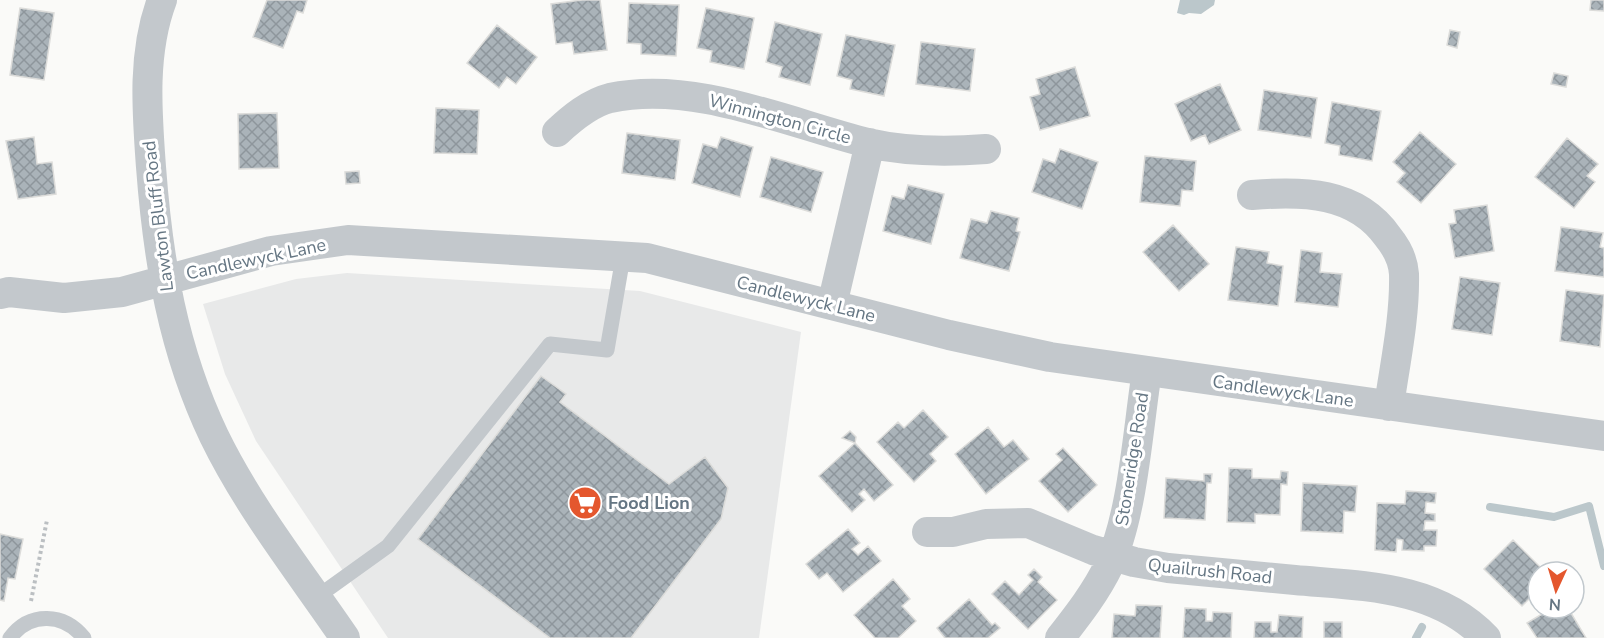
<svg xmlns="http://www.w3.org/2000/svg" width="1604" height="638" font-family="'Nunito Sans',sans-serif">
<style>
.built{fill:#e8e9e9}
.water{fill:#bbc7cb}
.lines{fill:none;stroke-linecap:round;stroke-linejoin:round}
.stream{stroke:#bbc7cb;stroke-width:8}
.building{fill:url(#building-cross-hatch);stroke:#dcdcda;stroke-width:1.5}
.path{stroke:#bbbfc2;stroke-width:4;stroke-dasharray:3 3;stroke-linecap:butt}
.service{stroke:#c3c8cc;stroke-width:15}
.minor{stroke:#c3c8cc;stroke-width:30}
.labels{text-anchor:middle;stroke-width:6;stroke-linejoin:round;paint-order:stroke}
.street-label{font-size:18px;fill:#657683;stroke:#fff}
.poi-label{font-size:18px;font-weight:bold;fill:#657683;stroke:#fff;text-anchor:start}
</style>
<defs>
<pattern id="building-cross-hatch" width="8" height="8" patternUnits="userSpaceOnUse" patternTransform="scale(1.5)"><rect width="8" height="8" fill="#aab3b9"/><path d="M0 0l8 8M0 8l8-8" fill="none" stroke="#8e969c"/></pattern>
</defs>
<rect width="100%" height="100%" fill="#fafaf8"/>
<!-- built -->
<path class="built" d="M347,273l293,18 161,41 -42,306h-371l-132,-197 -31,-67 -22,-70 93,-25z"/>
<!-- water -->
<path class="water" d="M1180,0h35l-1,5 -13,9 -12,-1 -5,2 -7,-2z"/>
<g class="lines">
<!-- stream -->
<path class="stream" d="M1490,507l64,10 35,-11 15,60
M1416,638l6,-11"/>
</g>
<!-- building -->
<path class="building" d="M267,0h40l-4,13 -6,-2 -14,37 -30,-11z
M582,0h18l7,50 -33,4 -2,-12 -16,2 -5,-40z
M1591,0h13v11l-14,-1z
M629,3l50,2 -3,51 -35,-2v-10l-14,-1z
M20,8l34,5 -10,67 -34,-5z
M706,8l48,10 -10,51 -34,-7 2,-11 -15,-3z
M775,22l47,12 -12,51 -31,-8 3,-10 -16,-5z
M497,25l40,32 -21,27 -9,-7 -8,11 -32,-25z
M1450,30l10,2 -3,16 -10,-3z
M846,35l49,10 -11,51 -34,-7 2,-9 -15,-4z
M921,42l54,7 -5,42 -54,-7z
M1075,67l15,49 -50,14 -10,-33 10,-3 -4,-15z
M1554,73l14,3 -2,11 -15,-3z
M1220,84l21,46 -32,14 -4,-9 -14,6 -16,-37z
M1264,90l53,8 -6,40 -53,-8z
M1332,102l49,9 -9,50 -33,-6 1,-9 -15,-3z
M436,108l43,2 -2,44 -43,-1z
M277,113l2,55 -40,1 -1,-55z
M1420,132l36,32 -35,39 -24,-21 8,-9 -12,-11z
M627,133l53,7 -5,40 -53,-7z
M34,137l3,27 15,-2 4,32 -38,5 -12,-58z
M721,137l32,10 -13,50 -48,-14 11,-39 14,4z
M1567,138l31,26 -11,12 8,6 -21,26 -39,-31z
M1060,149l38,13 -16,47 -50,-17 11,-33 12,4z
M1145,156l51,5 -3,30 -11,-1 -2,16 -40,-4z
M771,157l52,15 -12,40 -51,-15z
M359,171l1,12 -14,1 -1,-12z
M908,185l36,9 -13,50 -48,-13 9,-35 12,3z
M1487,205l7,46 -39,7 -6,-34 7,-1 -2,-13z
M991,211l28,7 -3,13 4,1 -11,39 -49,-13 11,-39 16,4z
M1173,225l36,39 -30,27 -36,-39z
M1561,227l42,6 -3,14 4,1v29l-49,-6z
M1236,247l33,5 -2,11 16,3 -5,40 -50,-6z
M1301,250l21,3 -2,19 22,2 -4,33 -43,-5z
M1460,277l40,6 -8,52 -40,-6z
M1566,290l38,5 -4,52 -40,-6z
M541,376l25,18 -6,8 109,82 36,-27 23,31 -7,31 -90,119h-81l-132,-99z
M923,410l25,27 -18,17 6,7 -22,21 -37,-40 21,-20 6,6z
M988,427l16,20 9,-7 16,19 -43,35 -31,-40z
M850,431l6,6 -1,6 -13,-5z
M855,443l38,42 -19,16 -10,-12 -5,5 6,6 -13,12 -33,-36z
M1063,448l34,37 -29,27 -29,-31 23,-21 -6,-6z
M1229,468l23,1v9l28,1 1,-8 7,1 -1,13 -6,-1 -1,31 -25,-1v9l-28,-1z
M1204,474h8l-1,9h-4l-2,37 -41,-2 2,-40 38,3z
M1303,483l54,3 -2,26 -11,-1 -1,22 -42,-2z
M1406,491l30,2 -1,10 -9,-1 -1,11 10,1v7h-10l-1,9h13l-1,16h-12v5l-22,-1 1,-10 -6,-1 -1,13 -21,-2 2,-47 28,1z
M848,529l12,14 -8,6 6,6 10,-9 13,15 -38,31 -16,-19 -8,6 -13,-15z
M0,534l23,5 -8,40 -7,-1 -4,23 -4,-1z
M1513,540l32,32h-7v18l-16,16 -38,-37z
M1034,569l8,8 -4,5 19,18 -29,29 -36,-35 13,-13 14,14 14,-15 -5,-5z
M893,579l17,20 -8,7 14,15 -18,17h-23l-21,-23z
M969,599l23,26 3,-2 5,5 -12,10h-43l-8,-10z
M1136,605l26,1 -2,32h-48l2,-24 21,2z
M1185,608l21,1v12h6l1,-9 19,1 -1,25h-48z
M1552,608h16l18,30h-49l-10,-15z
M1279,615l24,2 -1,21h-48l1,-16h16v10h6z
M1324,622h18v16h-18z"/>
<g class="lines">
<!-- path -->
<path class="path" d="M31,601l16,-81"/>
<!-- service -->
<path class="service" d="M317,597l71,-51 162,-202 57,6 16,-93
M10,638c20,-27 54,-25 74,0"/>
<!-- minor -->
<path class="minor" d="M162,0c-20,53 -15,112 -11,167 7,94 22,183 63,269 35,72 86,136 131,202
M557,132c15,-14 33,-29 53,-34 84,-18 178,25 258,45 39,9 78,9 118,6
M1252,195c50,-4 104,-4 136,42 9,11 15,22 16,37 1,44 -9,89 -15,132
M0,294l9,-2 55,6 58,-6 149,-41 77,-11 299,18 302,77 101,22 554,79
M832,305l38,-162
M927,532h26l33,-8 42,-1 65,27 41,12 34,6c42,4 85,8 127,12 67,6 141,5 191,58
M1060,638c18,-23 36,-46 49,-73 24,-50 29,-138 38,-194"/>
</g>
<!-- icons -->
<defs>
<symbol id="supermarket-disc" viewBox="-11 -11 22 22"><circle r="9.5" fill="#e4572e" stroke="#fff"/><path d="M-6-5.5h2.5l.6 2H6L4.5 2H-2.5L-4.4-4H-6ZM-1.5 3.2a1.3 1.3 0 1 0 .1 0ZM3 3.2a1.3 1.3 0 1 0 .1 0Z" fill="#fff"/></symbol>
</defs>
<g fill-rule="evenodd">
<use href="#supermarket-disc" x="566" y="484" width="38" height="38"/>
</g>
<g class="labels">
<!-- street labels -->
<g class="street-label">
<text transform="translate(780 119) rotate(15)" y="6">Winnington Circle</text>
<text transform="translate(158 216) rotate(-97)" y="6">Lawton Bluff Road</text>
<text transform="translate(256 259) rotate(-12)" y="6">Candlewyck Lane</text>
<text transform="translate(806 299) rotate(14)" y="6">Candlewyck Lane</text>
<text transform="translate(1283 391) rotate(8)" y="6">Candlewyck Lane</text>
<text transform="translate(1132 459) rotate(-81)" y="6">Stoneridge Road</text>
<text transform="translate(1210 571) rotate(6)" y="6">Quailrush Road</text>
</g>
<!-- poi labels -->
<g class="poi-label">
<text x="608" y="509">Food Lion</text>
</g>
</g>
<!-- north arrow -->
<g transform="translate(1556 590) rotate(184)"><circle r="28" fill="#ffffff" stroke="#c1c8cd" stroke-width="1.5"/>
<path d="M0-4.5L10 22L0 15L-10 22Z" fill="#e4572e"/>
<text y="-9" font-size="16" font-weight="bold" text-anchor="middle" fill="#657683">N</text>
</g>
</svg>
